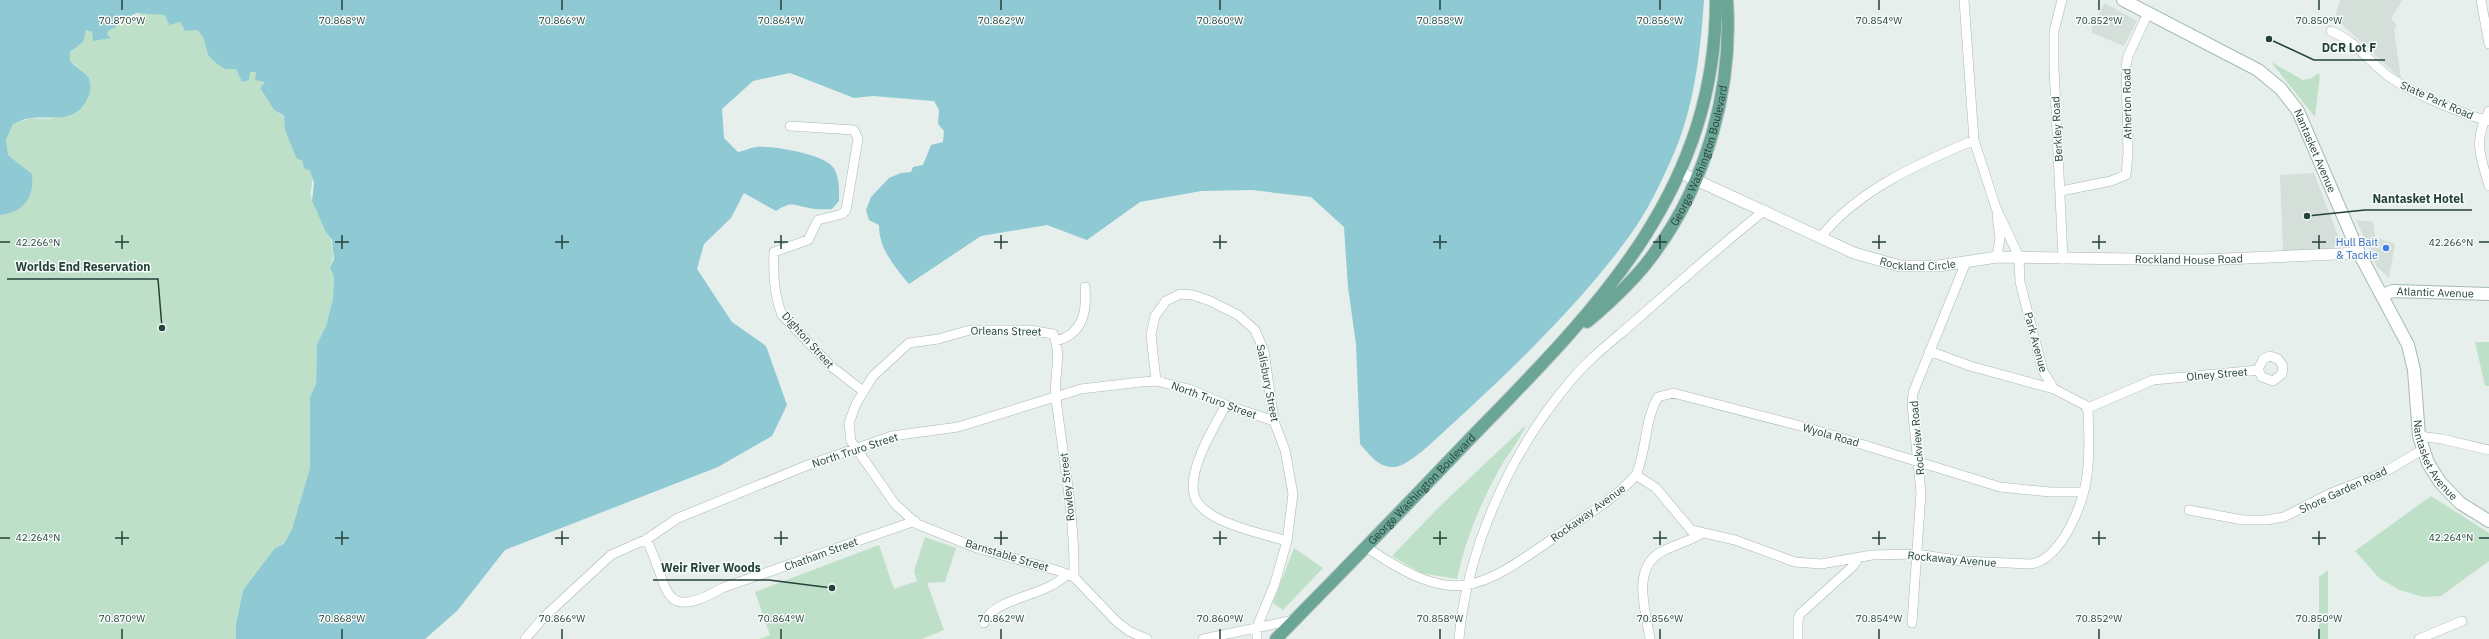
<svg xmlns="http://www.w3.org/2000/svg" width="2489" height="639" font-family="'IBM Plex Sans',sans-serif">
<style>
.built{fill:#d4dfda}
.green{fill:#bfe0c8}
.water{fill:#8ec9d4}
.lines{fill:none;stroke-linecap:round;stroke-linejoin:round}
.minor-casing{stroke:#a8b8b2;stroke-width:10}
.tertiary-casing{stroke:#a8b8b2;stroke-width:12}
.secondary-casing{stroke:#a4bbb3;stroke-width:14}
.primary-casing{stroke:#c2cac8;stroke-width:14}
.minor{stroke:#fff;stroke-width:9}
.tertiary{stroke:#fff;stroke-width:11}
.secondary{stroke:#fff;stroke-width:12}
.primary{stroke:#6aa596;stroke-width:12}
.ticks{fill:none;stroke:#24423a;stroke-width:1.5}
.shop-dot{fill:#3f7fe0;stroke:#f7fbf9;stroke-width:1.5}
.labels{text-anchor:middle;stroke-width:3;stroke-linejoin:round;paint-order:stroke}
.street-label{font-size:11px;fill:#24423a;stroke:#f7fbf9}
.shop-label{font-size:11px;fill:#366cbe;stroke:#f7fbf9;text-anchor:end}
.ticks-label{font-size:10px;text-anchor:middle;fill:#24423a;stroke:#f7fbf9;stroke-width:3;stroke-linejoin:round;paint-order:stroke}
.leader{fill:none;stroke:#24423a;stroke-width:1.5}
.callout-dot{fill:#24423a;stroke:#f7fbf9;stroke-width:1.5}
.callout-label{font-size:12px;text-anchor:middle;font-weight:bold;fill:#24423a;stroke:#f7fbf9;stroke-width:3;stroke-linejoin:round;paint-order:stroke}
</style>
<rect width="100%" height="100%" fill="#e6efeb"/>
<!-- built -->
<path class="built" d="M2341,0h61l-11,19 6,6 -3,4 7,50 -66,-61 4,-16z
M2105,3l32,18 -13,25 -32,-13v-6z
M2314,173l27,70 -11,6 -47,2 -3,-76z
M2356,220l17,2 2,15 20,7 -6,34 -12,-11z"/>
<!-- green -->
<path class="green" d="M149,12l16,3 4,9 11,-2 5,9 12,-2 6,8 5,18 8,8 20,6 6,13 8,-10h6l9,10 -4,9 13,19 10,7c1,22 16,35 26,54 6,10 -2,19 2,29 7,23 29,42 18,67l4,9 -1,23 -7,27 -9,18 -1,40 -6,13v71l-18,61 -8,15 -9,4 -32,42 -7,34v15h-236v-424c22,-2 35,-19 32,-41l-24,-19 -2,-15 7,-16 17,-6 20,1 21,-5 7,-4 10,-33 -18,-17v-8l10,-8 6,-14 6,2 1,5 17,1 -3,-3 1,-4 10,-5 -1,-4c4,-2 6,-1 10,-3 10,-3 9,-6 22,-7z
M2271,62l32,18 9,-2 6,-5 2,2 -5,42z
M2475,342h14v44h-4z
M1526,425c-6,15 -19,30 -27,45 -19,34 -34,71 -42,109l-36,-6 -29,-17 48,-50z
M2431,496l58,37v28l-48,35 -18,1 -23,-7 -21,-12 -24,-27z
M925,537l31,11 -11,34 -18,1 17,47 -22,9h-163l11,-4 -15,-43 124,-47 15,44 23,-8 -3,-10z
M1294,548l29,20 -40,42 -10,-7z
M2328,570v69h-9v-62z"/>
<!-- water -->
<path class="water" d="M0,0h1704c-4,59 -11,117 -38,171 -11,24 -24,49 -41,71 -50,67 -113,127 -175,184 -11,10 -41,40 -55,41 -17,1 -25,-12 -35,-23l-4,-100 -8,-57 -4,-60 -33,-30 -59,-7 -51,1 -61,11 -53,38 -40,-15 -66,11 -72,48c-15,-18 -30,-35 -30,-59l-10,-5 -3,-10 5,-13 18,-19 12,-5 10,-1 2,-5 10,-2 8,-20 12,-3 1,-11 -6,-7 1,-14 -5,-9 -61,-5 -19,2 -64,-25 -37,8 -31,28 2,29 14,14c6,-1 12,-4 18,-5 15,-2 66,7 76,19 8,9 7,24 7,35l-7,8c-7,0 -16,1 -23,-1 -17,-3 -17,-7 -33,3l-32,-18 -13,25 -27,26 -7,25 35,53 34,24 21,59 -15,31 -54,31 -213,83 -48,61 -32,28h-189v-15l7,-34 32,-42 9,-4 8,-15 18,-61v-71l6,-13 1,-40 9,-18 7,-27 1,-22 -4,-10 4,-8 -2,-19 -6,-8 -14,-31 2,-18 -4,-12 -6,-3 -2,-8 -5,-1 -12,-29 -1,-14 -10,-6 -13,-20v-3l4,-5 -10,-2 1,-8h-6l-1,8 -7,2 -6,-13h-11l-9,-6 -8,-8 -5,-18 -6,-7 -12,1 -5,-9 -11,3 -4,-10 -28,-2 -20,9 1,4 -10,5 -1,4 4,3 -18,3 -1,-9 -6,-2 -3,12 -13,10v8c4,7 13,10 18,17 3,4 3,13 1,18 -11,29 -35,21 -58,23 -6,0 -12,4 -18,6l-7,16 2,15 24,19c3,23 -9,39 -32,41z"/>
<g class="lines">
<defs>
<path id="minor" d="M2062,0l-8,31v37l9,191
M2481,0l8,44
M2331,31c28,12 37,31 60,47 23,16 71,36 98,43
M2489,111c-16,31 -9,43 0,75
M790,126l64,4 4,9 -12,71 -4,4 -24,6 -10,20 -34,12c-1,20 0,44 8,63l50,52 31,24
M2061,191l50,-10 15,-6 2,-22 -2,-87 2,-10 20,-43
M1997,216l3,22 -3,19
M1820,238c37,-48 100,-75 154,-98
M1056,341c27,-7 31,-29 29,-54
M1929,351l41,15 84,23
M1156,381l-5,-46 4,-19 11,-15 14,-7 13,1 17,6 28,14 17,15 9,21 10,70 11,29 8,44 -6,47 -12,42 -18,44v12
M1226,405c-12,22 -38,64 -32,89 2,12 15,20 25,25 22,11 45,15 68,22
M2088,408l65,-28 105,-10 4,7 11,4 9,-7 1,-8 -5,-7 -8,-3 -7,3 -5,11
M2419,436l23,3 47,11
M1636,475c11,-25 8,-54 22,-78l15,-4 139,36 188,58 50,5h33
M2189,510l54,10h23l18,-3 45,-23 52,-20 41,-24
M646,539c24,45 12,86 76,49l193,-67
M1366,547c91,62 112,44 196,-15 25,-17 54,-34 74,-57l20,13 35,42 44,10 60,22 26,2 51,-9 45,-1 45,7 69,3c31,-5 53,-61 56,-89 3,-21 2,-43 1,-64l-3,-6 -31,-16 -11,-18 -23,-89 -1,-25 -23,-49 -22,-68 -10,-140
M1074,577c1,-59 -11,-120 -18,-179 -3,-21 7,-43 -3,-64l-24,-4h-59l-32,9 -29,4 -36,33 -17,28 -7,19 2,18 44,63 22,20 60,24 82,23 15,6 43,45 12,9 18,8
M984,623c9,-26 63,-26 83,-49
M1912,623l9,-130 -9,-88 1,-12 53,-131
M525,639l18,-21 68,-63 36,-16 31,-21 130,-53 84,-29 66,-9 123,-38 60,-7 15,-1 33,8 37,16 48,16
M1203,639l91,-19
M1459,639c8,-90 51,-186 109,-255 19,-24 43,-42 66,-62 43,-38 86,-76 131,-112
M1650,639c-4,-27 -19,-70 11,-87 13,-7 27,-10 40,-18
M1798,639v-19l2,-6 52,-47 7,-9
M2419,639l43,-18"/>
<g id="tertiary">
<path id="s1" d="M1681,173l173,80 46,13h38l59,-9 205,3 157,-7"/>
</g>
<g id="secondary">
<path id="s2" d="M2123,0l135,70 23,19 17,22 61,142 49,92 6,25 5,66 9,27 12,19 20,21 29,18"/>
<path id="s3" d="M2382,295l11,-4 96,3"/>
</g>
<g id="primary">
<path id="s4" d="M1587,322c25,-21 49,-43 68,-70 52,-71 78,-164 72,-252"/>
<path id="s5" d="M1276,639c63,-64 125,-128 187,-193 127,-131 253,-249 253,-446"/>
</g>
</defs>
<!-- minor casing -->
<use href="#minor" class="minor-casing"/>
<!-- tertiary casing -->
<use href="#tertiary" class="tertiary-casing"/>
<!-- secondary casing -->
<use href="#secondary" class="secondary-casing"/>
<!-- primary casing -->
<use href="#primary" class="primary-casing"/>
<!-- minor -->
<use href="#minor" class="minor"/>
<!-- tertiary -->
<use href="#tertiary" class="tertiary"/>
<!-- secondary -->
<use href="#secondary" class="secondary"/>
<!-- primary -->
<use href="#primary" class="primary"/>
</g>
<!-- ticks -->
<path class="ticks" d="M122,0v10M342,0v10M562,0v10M781,0v10M1001,0v10M1220,0v10M1440,0v10M1660,0v10M1879,0v10M2099,0v10M2319,0v10M122,235v14M342,235v14M562,235v14M781,235v14M1001,235v14M1220,235v14M1440,235v14M1660,235v14M1879,235v14M2099,235v14M2319,235v14M0,242h10M115,242h14M335,242h14M555,242h14M774,242h14M994,242h14M1213,242h14M1433,242h14M1653,242h14M1872,242h14M2092,242h14M2312,242h14M2479,242h10M122,531v14M342,531v14M562,531v14M781,531v14M1001,531v14M1220,531v14M1440,531v14M1660,531v14M1879,531v14M2099,531v14M2319,531v14M0,538h10M115,538h14M335,538h14M555,538h14M774,538h14M994,538h14M1213,538h14M1433,538h14M1653,538h14M1872,538h14M2092,538h14M2312,538h14M2479,538h10M122,629v10M342,629v10M562,629v10M781,629v10M1001,629v10M1220,629v10M1440,629v10M1660,629v10M1879,629v10M2099,629v10M2319,629v10"/>
<!-- markers -->
<circle class="shop-dot" cx="2386" cy="248" r="4"/>
<g class="labels">
<!-- street labels -->
<g class="street-label">
<text transform="translate(2437 100) rotate(24)" y="4">State Park Road</text>
<text transform="translate(2127 104) rotate(-91)" y="4">Atherton Road</text>
<text transform="translate(2057 129) rotate(-93)" y="4">Berkley Road</text>
<text dy="4" stroke="none"><textPath href="#s2" startOffset="253">Nantasket Avenue</textPath></text>
<text dy="4" stroke="none"><textPath href="#s4" startOffset="205">George Washington Boulevard</textPath></text>
<text dy="4" stroke="none"><textPath href="#s1" startOffset="528">Rockland House Road</textPath></text>
<text dy="4" stroke="none"><textPath href="#s1" startOffset="256">Rockland Circle</textPath></text>
<text dy="4" stroke="none"><textPath href="#s3" startOffset="54">Atlantic Avenue</textPath></text>
<text transform="translate(1006 331) rotate(1)" y="4">Orleans Street</text>
<text transform="translate(808 340) rotate(48)" y="4">Dighton Street</text>
<text transform="translate(2036 342) rotate(75)" y="4">Park Avenue</text>
<text transform="translate(2217 374) rotate(-5)" y="4">Olney Street</text>
<text transform="translate(1268 383) rotate(79)" y="4">Salisbury Street</text>
<text transform="translate(1214 400) rotate(20)" y="4">North Truro Street</text>
<text transform="translate(1831 435) rotate(16)" y="4">Wyola Road</text>
<text transform="translate(1917 438) rotate(-95)" y="4">Rockview Road</text>
<text transform="translate(855 450) rotate(-18)" y="4">North Truro Street</text>
<text dy="4" stroke="none"><textPath href="#s2" startOffset="589">Nantasket Avenue</textPath></text>
<text transform="translate(1067 487) rotate(-96)" y="4">Rowley Street</text>
<text dy="4" stroke="none"><textPath href="#s5" startOffset="209">George Washington Boulevard</textPath></text>
<text transform="translate(2343 490) rotate(-25)" y="4">Shore Garden Road</text>
<text transform="translate(1588 513) rotate(-36)" y="4">Rockaway Avenue</text>
<text transform="translate(821 554) rotate(-20)" y="4">Chatham Street</text>
<text transform="translate(1007 555) rotate(17)" y="4">Barnstable Street</text>
<text transform="translate(1952 559) rotate(5)" y="4">Rockaway Avenue</text>
</g>
<!-- shop labels -->
<g class="shop-label">
<text x="2378" y="246">Hull Bait<tspan x="2378" dy="13">&amp; Tackle</tspan></text>
</g>
</g>
<g class="ticks-label">
<text x="122" y="24">70.870°W</text>
<text x="342" y="24">70.868°W</text>
<text x="562" y="24">70.866°W</text>
<text x="781" y="24">70.864°W</text>
<text x="1001" y="24">70.862°W</text>
<text x="1220" y="24">70.860°W</text>
<text x="1440" y="24">70.858°W</text>
<text x="1660" y="24">70.856°W</text>
<text x="1879" y="24">70.854°W</text>
<text x="2099" y="24">70.852°W</text>
<text x="2319" y="24">70.850°W</text>
<text x="38" y="246">42.266°N</text>
<text x="2451" y="246">42.266°N</text>
<text x="38" y="541">42.264°N</text>
<text x="2451" y="541">42.264°N</text>
<text x="122" y="622">70.870°W</text>
<text x="342" y="622">70.868°W</text>
<text x="562" y="622">70.866°W</text>
<text x="781" y="622">70.864°W</text>
<text x="1001" y="622">70.862°W</text>
<text x="1220" y="622">70.860°W</text>
<text x="1440" y="622">70.858°W</text>
<text x="1660" y="622">70.856°W</text>
<text x="1879" y="622">70.854°W</text>
<text x="2099" y="622">70.852°W</text>
<text x="2319" y="622">70.850°W</text>
</g>
<!-- callouts -->
<path class="leader" d="M2269 39L2314 60H2385M2307 216L2365 210H2472M162 328L158 279H7M832 588L769 580H653"/>
<g class="callout-dot">
<circle cx="2269" cy="39" r="4"/>
<circle cx="2307" cy="216" r="4"/>
<circle cx="162" cy="328" r="4"/>
<circle cx="832" cy="588" r="4"/>
</g>
<g class="callout-label">
<text x="2349" y="52">DCR Lot F</text>
<text x="2418" y="203">Nantasket Hotel</text>
<text x="83" y="271">Worlds End Reservation</text>
<text x="711" y="572">Weir River Woods</text>
</g>
</svg>
